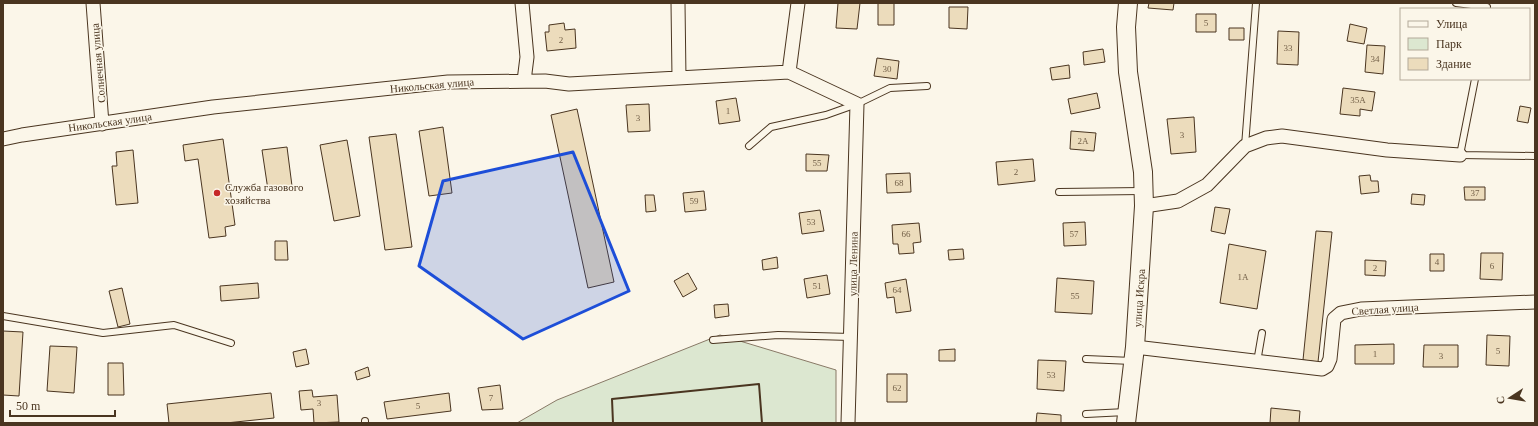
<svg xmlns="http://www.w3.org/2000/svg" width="1538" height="426" font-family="'Times New Roman',serif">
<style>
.green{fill:#dce7d0;stroke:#887966}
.building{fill:#ecdcbc;stroke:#4a3520}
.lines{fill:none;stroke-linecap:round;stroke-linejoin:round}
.lane-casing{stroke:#4a3520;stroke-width:8}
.street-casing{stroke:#4a3520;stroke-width:15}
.secondary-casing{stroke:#4a3520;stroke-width:20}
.lane{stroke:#fbf6e9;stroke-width:6}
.street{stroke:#fbf6e9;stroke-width:13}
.secondary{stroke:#fbf6e9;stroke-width:18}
.wall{stroke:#4a3520;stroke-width:2}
.marked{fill:#1d4ed8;fill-opacity:0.2;stroke:#1d4ed8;stroke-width:3;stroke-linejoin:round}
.poi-dot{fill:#c62828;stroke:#fbf6e9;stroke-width:1.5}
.labels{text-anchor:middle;stroke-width:3;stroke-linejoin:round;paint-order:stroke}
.number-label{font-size:9px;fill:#725f47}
.street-label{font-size:11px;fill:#4a3520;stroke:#fbf6e9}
.poi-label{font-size:11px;fill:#4a3520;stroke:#fbf6e9;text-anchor:start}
</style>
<rect width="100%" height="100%" fill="#fbf6e9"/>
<!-- green -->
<path class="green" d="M720,335l116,35v53h-319l40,-23z"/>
<!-- building -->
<path class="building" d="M838,3h22l-3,26 -21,-1z
M878,3h16v22h-16z
M1149,3h25l-1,7 -25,-2z
M949,7h19l-1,22 -18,-1z
M1196,14h20v18h-20z
M564,23l1,7 10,-1 1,19 -29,3 -2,-19h4v-7z
M1350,24l17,4 -3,16 -17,-3z
M1229,28h15v12h-15z
M1278,31l21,1 -1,33 -21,-1z
M1367,45l18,1 -2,28 -18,-2z
M1103,49l2,13 -21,3 -1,-13z
M877,58l22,3 -2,18 -23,-3z
M1069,65l1,13 -18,2 -2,-12z
M1343,88l32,4 -3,19 -12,-2v7l-20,-2z
M1097,93l3,15 -29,6 -3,-15z
M736,98l4,23 -21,3 -3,-23z
M649,104l1,27 -22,1 -2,-27z
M1520,106l11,2 -3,15 -11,-2z
M577,109l37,173 -26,6 -37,-173z
M1194,117l2,35 -25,2 -4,-35z
M443,127l9,66 -23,3 -10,-65z
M1071,131l25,2 -2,18 -24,-2z
M396,134l16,113 -27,3 -16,-113z
M223,139l12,86 -10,2 1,9 -17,2 -11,-79 -13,2 -2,-16z
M347,140l13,76 -26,5 -14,-76z
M287,147l5,39 -24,4 -6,-40z
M133,150l5,53 -22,2 -4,-39h5l-1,-14z
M806,154l23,1 -2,16h-21z
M1033,159l2,22 -37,4 -2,-23z
M910,173l1,19 -24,1 -1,-19z
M1370,175l1,6h7l1,11 -18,2 -2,-18z
M1464,187h21v13h-20z
M704,191l2,19 -21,2 -2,-19z
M1412,194l13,1 -1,10 -13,-1z
M645,195h9l2,16 -10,1z
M1215,207l15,2 -5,25 -14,-3z
M820,210l4,21 -22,3 -3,-21z
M1085,222l1,23 -22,1 -1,-23z
M919,223l2,19 -8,1 1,10 -15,1 -1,-10h-5l-1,-19z
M1316,231l16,1 -14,130 -15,-2z
M275,241h12l1,19h-13z
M1229,244l37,7 -9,58 -37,-6z
M963,249l1,10 -15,1 -1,-10z
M1481,253h22l-1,27 -22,-1z
M1430,254h14v17h-14z
M777,257l1,11 -15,2 -1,-10z
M1365,260l21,1 -1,15 -20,-1z
M688,273l9,16 -14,8 -9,-16z
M827,275l3,19 -23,4 -3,-19z
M1057,278l37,3 -2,33 -37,-2z
M906,279l5,32 -15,2 -2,-16 -7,1 -2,-15z
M258,283l1,15 -38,3 -1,-15z
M122,288l8,36 -12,3 -9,-36z
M728,304l1,12 -14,2 -1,-13z
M3,331l20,1 -4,64 -16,-1z
M1487,335l23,1 -1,30 -23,-1z
M1394,344v20h-39v-19z
M1424,345h34v22h-35z
M50,346l27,1 -3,46 -27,-2z
M306,349l3,15 -13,3 -3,-15z
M955,349v12h-16v-11z
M1038,360l28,1 -2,30 -27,-2z
M108,363h15l1,32h-16z
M368,367l2,9 -13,4 -2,-8z
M887,374h20v28h-20z
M500,385l3,24 -21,1 -4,-22z
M312,390l1,7 24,-2 2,27 -25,1 -1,-14 -12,1 -2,-19z
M271,393l3,25 -48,5h-57l-2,-19z
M449,393l2,18 -64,8 -3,-17z
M1271,408l29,3 -1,12h-29z
M1037,413l24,2v8h-25z"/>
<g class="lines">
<defs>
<path id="lane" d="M1456,3l31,4
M1475,79l-15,76 75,1
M749,146l22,-19 55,-12 31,-11 33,-16 37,-2
M1245,146l11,-143
M1059,192l83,-1
M3,316l100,17 71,-8 57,18
M713,340l65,-5 73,2
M1086,359l46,2
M1257,362l5,-29
M1086,414l40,-2
M365,421v2"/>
<path id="street" d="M93,3l9,121
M522,3l5,54 -3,24
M678,3l1,75
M789,72l9,-69
M3,139l19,-4 191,-28 235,-25 97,-1 24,3 220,-12 68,32 -9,319
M1144,206l34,-5 29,-16 38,-39 21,-8 16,-2 105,14 73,5
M1135,347l187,22 5,-3 3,-7 4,-40 7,-6 20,-4 174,-7"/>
<path id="secondary" d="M1126,423l9,-76 9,-141 -1,-34 -15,-100 -2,-45 2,-24"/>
</defs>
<!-- lane casing -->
<use href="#lane" class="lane-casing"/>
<!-- street casing -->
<use href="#street" class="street-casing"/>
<!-- secondary casing -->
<use href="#secondary" class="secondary-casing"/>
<!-- lane -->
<use href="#lane" class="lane"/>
<!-- street -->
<use href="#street" class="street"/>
<!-- secondary -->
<use href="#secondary" class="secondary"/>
<!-- wall -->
<path class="wall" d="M613,423l-1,-24 147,-15 3,39"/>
</g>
<!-- marked area -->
<path class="marked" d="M573,152l56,139 -106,48 -104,-73 24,-85z"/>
<!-- markers -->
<circle class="poi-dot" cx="217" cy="193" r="4"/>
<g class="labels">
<!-- number labels -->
<g class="number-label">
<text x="1206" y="26">5</text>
<text x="561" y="43">2</text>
<text x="1288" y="51">33</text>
<text x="1375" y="62">34</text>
<text x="887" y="72">30</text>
<text x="1358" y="103">35А</text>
<text x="728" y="114">1</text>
<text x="638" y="121">3</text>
<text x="1182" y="138">3</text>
<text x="1083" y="144">2А</text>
<text x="817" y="166">55</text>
<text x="1016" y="175">2</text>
<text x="899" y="186">68</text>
<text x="1475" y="196">37</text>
<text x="694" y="204">59</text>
<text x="811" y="225">53</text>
<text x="906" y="237">66</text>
<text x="1074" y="237">57</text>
<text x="1437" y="265">4</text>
<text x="1492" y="269">6</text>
<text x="1375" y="271">2</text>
<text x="1243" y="280">1А</text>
<text x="817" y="289">51</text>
<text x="897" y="293">64</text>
<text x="1075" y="299">55</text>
<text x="1498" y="354">5</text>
<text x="1375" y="357">1</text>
<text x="1441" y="359">3</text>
<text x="1051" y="378">53</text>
<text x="897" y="391">62</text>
<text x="491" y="401">7</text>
<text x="319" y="406">3</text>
<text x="418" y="409">5</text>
</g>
<!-- street labels -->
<g class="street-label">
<text transform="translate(98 63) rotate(-95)" y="4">Солнечная улица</text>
<text transform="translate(432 85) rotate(-5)" y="4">Никольская улица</text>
<text transform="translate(110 122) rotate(-8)" y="4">Никольская улица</text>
<text transform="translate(853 264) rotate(-89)" y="4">улица Ленина</text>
<text transform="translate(1139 298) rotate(-86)" y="4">улица Искра</text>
<text transform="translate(1385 309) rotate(-4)" y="4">Светлая улица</text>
</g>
<!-- poi labels -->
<g class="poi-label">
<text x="225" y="191">Служба газового<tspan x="225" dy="13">хозяйства</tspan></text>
</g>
</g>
<!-- border -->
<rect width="1538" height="426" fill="none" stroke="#4a3520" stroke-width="8"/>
<!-- legend -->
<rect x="1400" y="8" width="130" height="72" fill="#fbf6e9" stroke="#b4a999"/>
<rect x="1408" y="21" width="20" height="6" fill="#fbf6e9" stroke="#b4a999"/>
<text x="1436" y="28" font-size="12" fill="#4a3520">Улица</text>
<rect x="1408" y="38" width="20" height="12" fill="#dce7d0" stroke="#b4a999"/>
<text x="1436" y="48" font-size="12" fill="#4a3520">Парк</text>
<rect x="1408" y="58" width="20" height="12" fill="#ecdcbc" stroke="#b4a999"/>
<text x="1436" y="68" font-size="12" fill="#4a3520">Здание</text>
<!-- north arrow -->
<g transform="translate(1510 398) rotate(258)" stroke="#fbf6e9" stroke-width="3" paint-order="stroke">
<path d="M0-3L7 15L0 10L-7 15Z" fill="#4a3520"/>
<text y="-6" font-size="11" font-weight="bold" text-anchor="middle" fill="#4a3520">С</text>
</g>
<!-- scale -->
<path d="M10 410v6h105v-6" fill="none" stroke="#4a3520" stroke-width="2"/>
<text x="16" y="410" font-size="12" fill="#4a3520" stroke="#fbf6e9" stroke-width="3" paint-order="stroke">50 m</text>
</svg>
